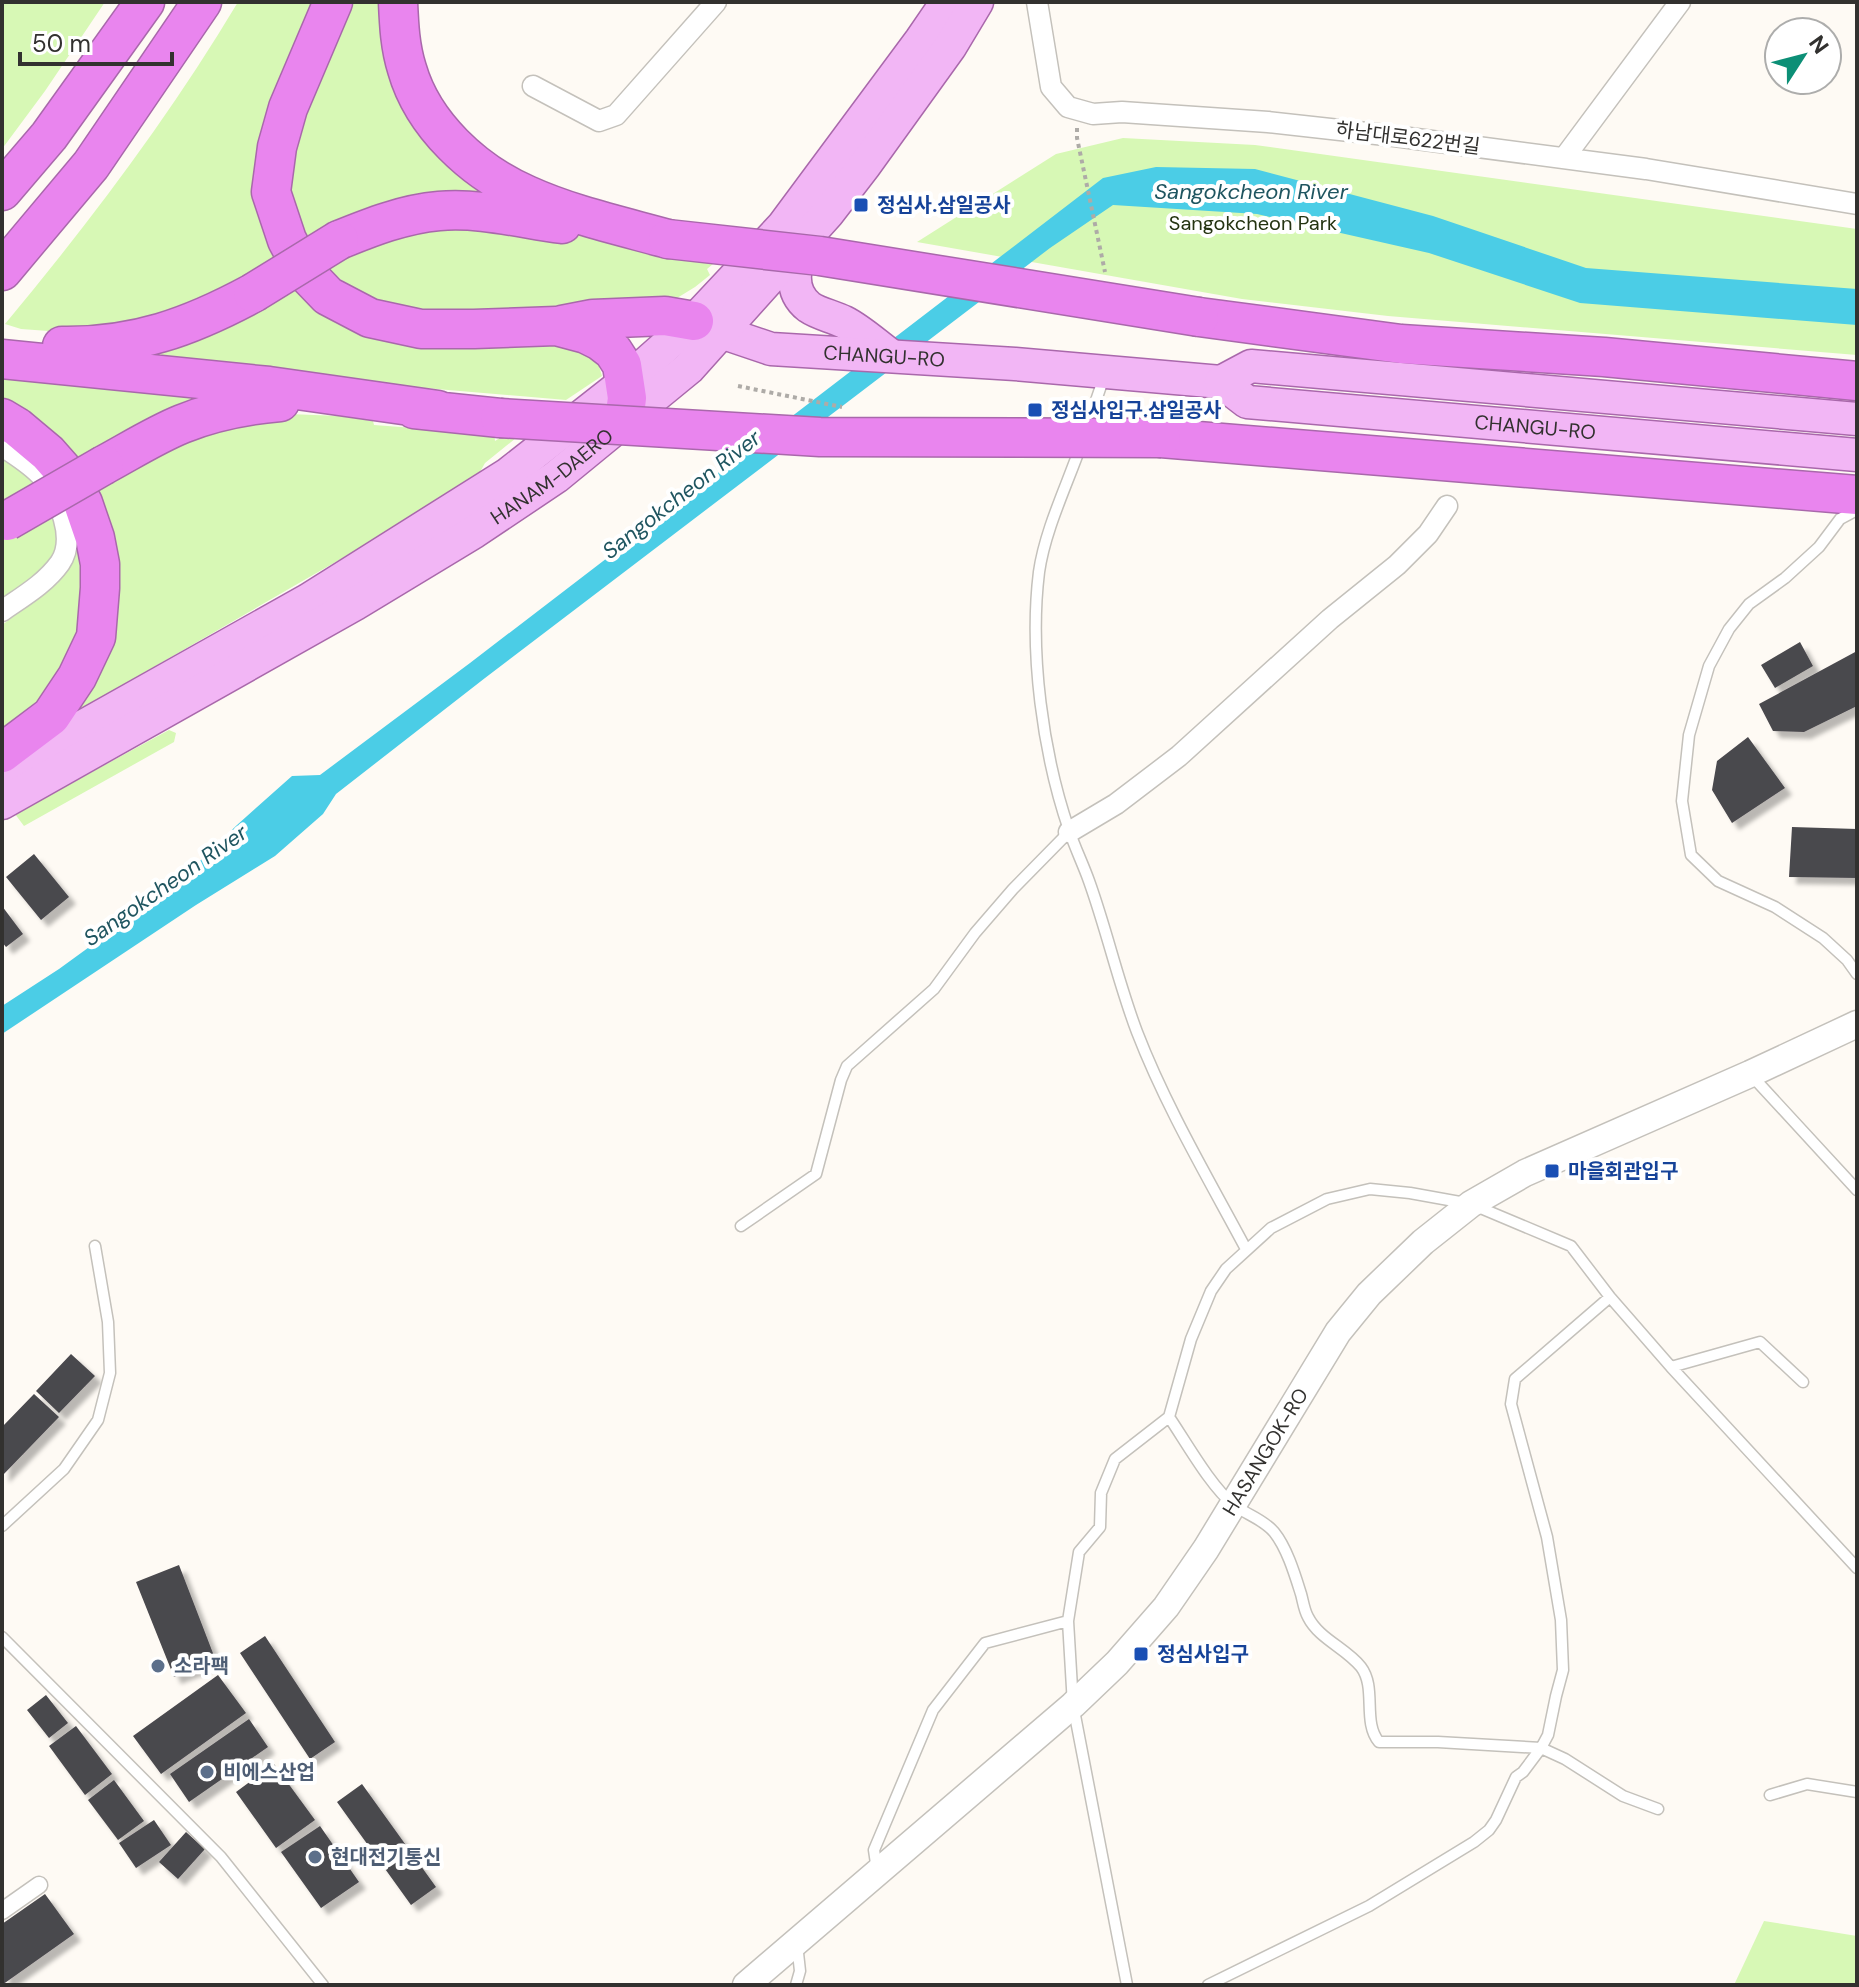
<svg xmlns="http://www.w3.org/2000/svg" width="1859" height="1987" font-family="'DM Sans','Noto Sans KR',sans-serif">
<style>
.green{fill:#d7f8b5}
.water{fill:#4bcde6}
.building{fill:#4a484d;filter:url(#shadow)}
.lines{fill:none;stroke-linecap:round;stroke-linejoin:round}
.service-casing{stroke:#c4c1bb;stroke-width:13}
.pedestrian-casing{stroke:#c4c1bb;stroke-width:19}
.minor-casing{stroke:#c4c1bb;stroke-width:23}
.tertiary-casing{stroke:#c4c1bb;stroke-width:29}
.primary-casing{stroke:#a968ab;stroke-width:35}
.motorway-casing{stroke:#a968ab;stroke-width:41}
.path{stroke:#aeaba7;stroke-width:4;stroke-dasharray:4 4;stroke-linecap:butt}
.service{stroke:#fff;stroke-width:10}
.pedestrian{stroke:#fff;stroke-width:16}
.minor{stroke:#fff;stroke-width:20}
.tertiary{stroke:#fff;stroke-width:26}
.primary{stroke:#f2b6f5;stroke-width:32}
.motorway{stroke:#e985ee;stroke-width:38}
.motorway-bridge-casing{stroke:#a968ab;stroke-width:41;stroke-linecap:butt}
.motorway-bridge{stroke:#e985ee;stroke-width:38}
.transit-dot{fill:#1a4fb4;stroke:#fff;stroke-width:3}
.service-dot{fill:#5c6f8a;stroke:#fff;stroke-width:3}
.labels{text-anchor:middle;stroke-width:8;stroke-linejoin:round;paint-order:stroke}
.street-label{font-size:20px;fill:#32312f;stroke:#fff}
.transit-label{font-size:20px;font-weight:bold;fill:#164399;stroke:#fff;text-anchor:start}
.park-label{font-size:20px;fill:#243311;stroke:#fff}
.service-label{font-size:20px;font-weight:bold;fill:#4e5e75;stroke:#fff;text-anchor:start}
.water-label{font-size:22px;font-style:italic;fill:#1f5560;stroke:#fff}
</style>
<defs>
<filter id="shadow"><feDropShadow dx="7" dy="7" stdDeviation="2" flood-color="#0004"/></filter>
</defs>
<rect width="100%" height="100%" fill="#fefaf4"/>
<!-- green -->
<path class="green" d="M2,2h103l-60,89 -43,58z
M238,2h80l-61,203c4,22 9,40 20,59l-95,52 -106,17 -55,-4 -16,-5c84,-101 165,-208 233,-322z
M343,2h38v17l120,176 -195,51 -22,-75z
M1123,138l132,7 602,84v126l-469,-39 -146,-17 -325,-57 139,-88z
M532,226l187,33 -12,10 3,6 -15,12 -26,16c-49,2 -98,4 -148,6 -42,2 -87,6 -128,-4 -27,-7 -50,-20 -68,-41l87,-36z
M295,281l289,70 14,12 4,13 -36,24 -342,-29 -105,-15z
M2,374l227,21 -152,72 -58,-58 -17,-10z
M289,414l50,2 34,5 1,4 120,9 1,7 8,-5 13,2 -31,25 -9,16 -40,25 -362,209 17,-225 77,-44z
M2,459l23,16 13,14 -36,21z
M56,508l3,35 -8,19 -49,38v-61z
M78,531l5,1 -3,123 -78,87v-117l56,-42 17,-27z
M169,730l7,3 -2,9 -150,84 -9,-12z
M1764,1921l93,15v49h-123z"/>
<!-- water -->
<path class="water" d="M1156,167l99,2 178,47 153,52 271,21v36l-277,-22 -151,-50 -172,-39 -144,-9 -63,43 -565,430 -149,116 -13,20 -48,42 -79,49 -194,129v-28l57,-37 117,-85 61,-59 55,-49 28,-1 150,-112 633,-485z"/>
<!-- building -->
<path class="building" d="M1800,642l13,24 -38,22 -14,-23z
M1857,651v55l-53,26 -31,-1 -14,-27z
M1748,737l37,51 -53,35 -20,-33 5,-29z
M1792,827l65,2v49l-68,-1z
M34,854l35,43 -28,23 -35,-43z
M2,906l21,28 -17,13 -4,-5z
M71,1354l24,22 -36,37 -23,-22z
M34,1394l25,23 -57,59v-49z
M179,1565l37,96 -42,16 -38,-95z
M265,1636l70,106 -25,17 -70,-106z
M218,1675l28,38 -85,61 -28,-38z
M46,1695l22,28 -19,15 -22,-28z
M249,1719l19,28 -79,55 -19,-28z
M76,1726l36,48 -27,21 -36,-49z
M274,1764l41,56 -39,28 -40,-56z
M114,1780l30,41 -26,19 -30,-40z
M362,1784l74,103 -25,18 -74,-103z
M154,1820l17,25 -35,23 -17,-25z
M320,1826l39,56 -38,26 -40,-56z
M186,1832l19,17 -27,30 -19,-17z
M45,1894l29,40 -72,51v-61z"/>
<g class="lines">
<defs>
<path id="service" d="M1086,430l18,-53
M1081,445c-14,40 -36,85 -42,127 -10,81 4,182 30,258 6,18 14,34 20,51 18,50 29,101 48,151 29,75 71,146 109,217
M1857,510l-17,9 -21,28 -34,31 -36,26 -20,25 -20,37 -20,69 -7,66 9,54 27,26 57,26 48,31 24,22 10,14
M1752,1076l105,114
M741,1226l75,-52 25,-94 6,-14 87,-77 41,-56 38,-44 56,-57
M1671,1367l89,-25 43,40
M1169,1417c17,25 42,70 65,88 13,10 29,14 40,27 13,16 21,43 27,62 2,7 3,16 7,23 11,22 38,31 53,50 16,21 1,55 18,75h59l103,6 24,11 58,37 35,13
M2,1526l62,-57 34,-49 12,-47 -2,-51 -13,-76
M1068,1621l5,84 54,280
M2,1637l219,220 102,128
M1770,1795l37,-11 50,8
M877,1870l-3,-20 59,-140 52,-67 83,-22 11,-69 21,-25 1,-34 14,-34 54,-42 22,-78 20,-48 15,-22 45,-41 56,-29 43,-10 40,4 61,11 100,42 39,51 61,70 186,201
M796,1985l4,-14 -3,-27
M1208,1985l161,-79 105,-64 15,-12 7,-10 20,-43 7,-5 18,-24 7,-13 8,-39 7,-26 -2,-50 -14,-83 -36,-133 4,-25 95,-82"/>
<path id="pedestrian" d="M2,1911l37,-26"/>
<path id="minor" d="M1037,2l14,85 17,20 25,7 29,-2 146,10 126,14 252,33 211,35
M533,86l66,35 17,-6 100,-113
M1564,158l116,-156
M2,446c13,9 30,19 40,31 17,21 35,61 18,86 -15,21 -38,34 -58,48
M1069,832l47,-28 63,-48 151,-137 67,-54 31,-31 19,-28"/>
<g id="tertiary">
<path id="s1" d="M746,1985l327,-280 44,-42 49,-56 40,-58 132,-217 31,-38 54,-52 48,-38 54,-31 225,-99 107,-50"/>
</g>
<g id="primary">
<path d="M804,243c-9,20 -17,47 5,64 10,7 23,9 35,15 16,8 31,22 46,33"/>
<path id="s2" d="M706,327l65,22 244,15 206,18 26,20 610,53"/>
<path d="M1221,382l30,-16 606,53"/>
<path d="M2,772l306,-172 200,-126 117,-92 69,-61 89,-95 138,-186 26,-38"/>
<path id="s3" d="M2,803l353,-199 119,-72 82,-55 133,-109 139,-155 37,-48 85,-118 27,-45"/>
</g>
<path id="motorway" d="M333,2l-45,106 -11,39 -6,45 16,48 16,30 25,26 42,22 51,11h53l82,-3 30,8 14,7 13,10 9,14 5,33 -3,23
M398,2c1,23 2,45 9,67 16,56 67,103 120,126 44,20 94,31 141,44
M2,191l47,-55 96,-134
M339,240c32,-13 65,-26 100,-29 39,-4 84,8 123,13
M2,271l89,-106 111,-163
M1199,317l202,27 203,13 253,24
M562,325l31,-6 72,-3 29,5
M62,346c73,1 128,-19 191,-53
M2,359l267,27 169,24
M414,409l86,9
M2,418l15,9 31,26 15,17 20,33 12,35 5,26v24l-4,49 -19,40 -26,39 -49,37
M1161,438l696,57
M104,465c26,-14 51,-30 78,-41 32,-13 65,-19 98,-22"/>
</defs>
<!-- service casing -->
<use href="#service" class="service-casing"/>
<!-- pedestrian casing -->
<use href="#pedestrian" class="pedestrian-casing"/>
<!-- minor casing -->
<use href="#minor" class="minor-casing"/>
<!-- tertiary casing -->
<use href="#tertiary" class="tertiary-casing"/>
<!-- primary casing -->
<use href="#primary" class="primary-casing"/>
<!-- motorway casing -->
<use href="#motorway" class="motorway-casing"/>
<!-- path -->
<path class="path" d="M1077,128v10l28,134
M738,386l104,21"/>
<!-- service -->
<use href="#service" class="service"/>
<!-- pedestrian -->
<use href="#pedestrian" class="pedestrian"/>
<!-- minor -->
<use href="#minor" class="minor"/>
<!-- tertiary -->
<use href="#tertiary" class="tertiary"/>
<!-- primary -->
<use href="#primary" class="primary"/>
<!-- motorway -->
<use href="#motorway" class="motorway"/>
<defs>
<path id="motorway-bridge" d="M668,239l152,17 379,61
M253,293l86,-53
M500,418l320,19 341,1
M7,521l97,-56"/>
</defs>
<!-- motorway-bridge casing -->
<use href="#motorway-bridge" class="motorway-bridge-casing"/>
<!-- motorway-bridge -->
<use href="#motorway-bridge" class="motorway-bridge"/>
</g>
<!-- markers -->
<g class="transit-dot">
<rect x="853" y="197" width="16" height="16" rx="4"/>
<rect x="1027" y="402" width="16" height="16" rx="4"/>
<rect x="1544" y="1163" width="16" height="16" rx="4"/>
<rect x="1133" y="1646" width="16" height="16" rx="4"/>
</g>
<g class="service-dot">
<circle cx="158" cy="1666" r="8"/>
<circle cx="207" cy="1772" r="8"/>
<circle cx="315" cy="1857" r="8"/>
</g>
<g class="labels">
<!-- street labels -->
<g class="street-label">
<text transform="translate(1408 138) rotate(7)" y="7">하남대로622번길</text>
<text dy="7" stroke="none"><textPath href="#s2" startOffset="182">CHANGU-RO</textPath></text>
<text dy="7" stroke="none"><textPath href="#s2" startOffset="842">CHANGU-RO</textPath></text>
<text dy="7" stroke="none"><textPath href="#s3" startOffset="640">HANAM-DAERO</textPath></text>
<text dy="7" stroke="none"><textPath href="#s1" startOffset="750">HASANGOK-RO</textPath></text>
</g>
<!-- transit labels -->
<g class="transit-label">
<text x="877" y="212">정심사.삼일공사</text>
<text x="1051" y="417">정심사입구.삼일공사</text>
<text x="1568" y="1178">마을회관입구</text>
<text x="1157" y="1661">정심사입구</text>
</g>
<!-- park labels -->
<g class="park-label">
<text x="1253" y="230">Sangokcheon Park</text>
</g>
<!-- service labels -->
<g class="service-label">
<text x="174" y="1673">소라팩</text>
<text x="223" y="1779">비에스산업</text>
<text x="331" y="1864">현대전기통신</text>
</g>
<!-- water labels -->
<g class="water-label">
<text x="1251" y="199">Sangokcheon River</text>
<text transform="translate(681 494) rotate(-38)" y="8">Sangokcheon River</text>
<text transform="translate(165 885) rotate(-35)" y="8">Sangokcheon River</text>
</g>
</g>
<!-- border -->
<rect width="1859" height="1987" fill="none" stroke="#32312f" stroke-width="8"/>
<!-- north arrow -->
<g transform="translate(1803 56) rotate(54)"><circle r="38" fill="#ffffff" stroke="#adadac" stroke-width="2"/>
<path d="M0-6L14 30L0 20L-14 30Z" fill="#0c8f76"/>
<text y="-12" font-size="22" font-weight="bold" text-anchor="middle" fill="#32312f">N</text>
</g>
<!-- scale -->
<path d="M20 52v12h152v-12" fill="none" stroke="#32312f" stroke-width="4"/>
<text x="32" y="52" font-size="24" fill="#32312f" stroke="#ffffff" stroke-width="6" paint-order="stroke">50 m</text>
</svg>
